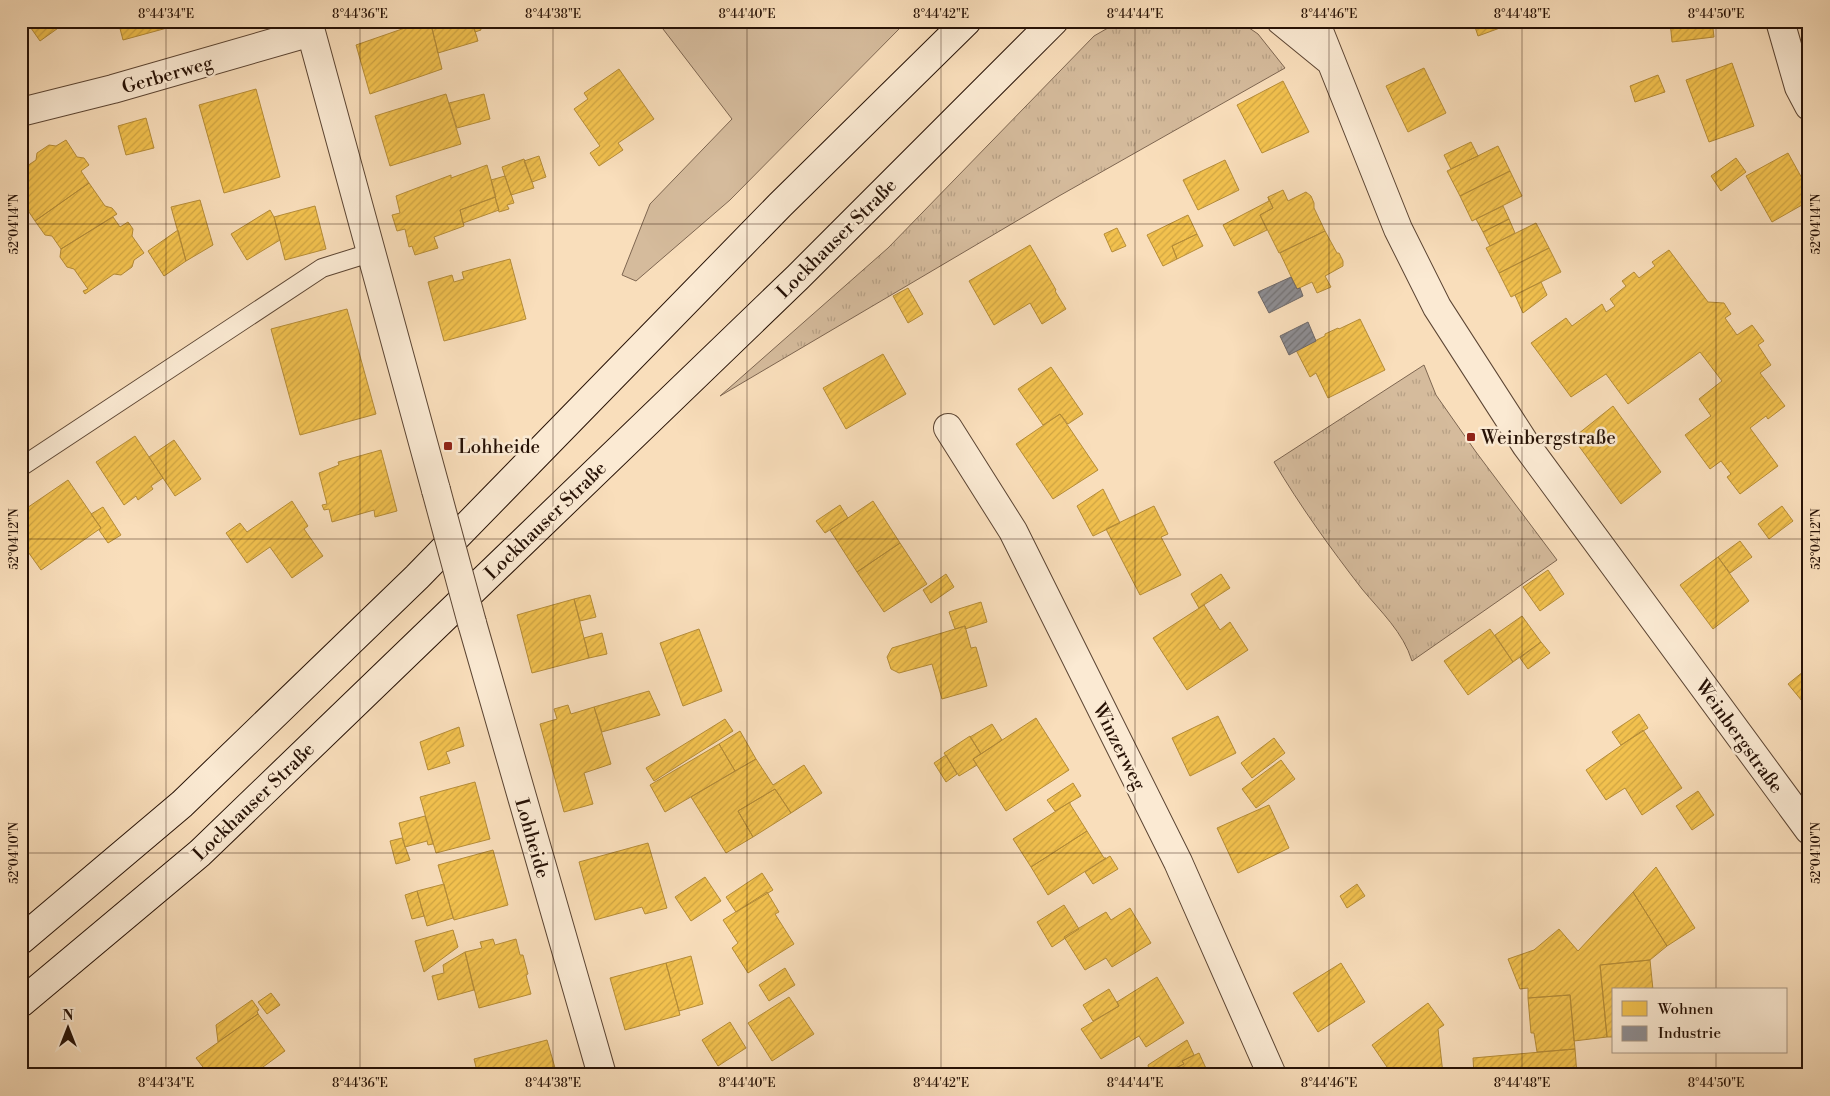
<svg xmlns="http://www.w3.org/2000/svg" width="1830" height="1096" font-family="'Libre Bodoni',serif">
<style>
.grass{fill:url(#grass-tufts);stroke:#7e6651}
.park{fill:#d5bb9c;stroke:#7e6651}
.homes{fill:url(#homes-hatch);stroke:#b58c38}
.industry{fill:url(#industry-hatch);stroke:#6e6868}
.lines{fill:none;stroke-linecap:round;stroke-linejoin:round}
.service-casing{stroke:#5c4533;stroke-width:20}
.minor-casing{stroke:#5c4533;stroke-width:30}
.tertiary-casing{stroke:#5c4533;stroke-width:30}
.secondary-casing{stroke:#271206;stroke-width:30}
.service{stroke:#fbead3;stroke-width:18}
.minor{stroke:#fbead3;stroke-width:28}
.tertiary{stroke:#fbead3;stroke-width:28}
.secondary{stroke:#fbead3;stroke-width:28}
.minor-bridge-casing{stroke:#5c4533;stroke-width:30;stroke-linecap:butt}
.minor-bridge{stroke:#fbead3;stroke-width:28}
.ticks{fill:none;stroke:#271206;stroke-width:1;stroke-opacity:0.45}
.poi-dot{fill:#8f2418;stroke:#fbead3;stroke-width:2}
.labels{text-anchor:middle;stroke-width:5;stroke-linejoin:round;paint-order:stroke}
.street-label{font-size:19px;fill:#271206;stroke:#fbead3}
.poi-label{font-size:19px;fill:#271206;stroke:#fbead3;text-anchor:start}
.neatline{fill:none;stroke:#271206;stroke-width:2}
.ticks-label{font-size:12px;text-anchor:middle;fill:#271206}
</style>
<defs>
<pattern id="grass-tufts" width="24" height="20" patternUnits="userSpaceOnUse" patternTransform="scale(1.25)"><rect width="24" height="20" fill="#d5bb9c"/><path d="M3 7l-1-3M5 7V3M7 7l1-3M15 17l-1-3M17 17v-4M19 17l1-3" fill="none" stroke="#b7a085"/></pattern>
<pattern id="homes-hatch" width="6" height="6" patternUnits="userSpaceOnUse" patternTransform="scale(1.25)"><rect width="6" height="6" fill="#f2c14e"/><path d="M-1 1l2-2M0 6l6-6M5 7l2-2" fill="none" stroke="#d0a543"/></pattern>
<pattern id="industry-hatch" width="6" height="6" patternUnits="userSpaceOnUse" patternTransform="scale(1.25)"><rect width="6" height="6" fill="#8d8d92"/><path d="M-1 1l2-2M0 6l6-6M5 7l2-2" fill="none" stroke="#737275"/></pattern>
</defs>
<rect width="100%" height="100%" fill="#f9debb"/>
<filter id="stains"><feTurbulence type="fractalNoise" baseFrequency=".004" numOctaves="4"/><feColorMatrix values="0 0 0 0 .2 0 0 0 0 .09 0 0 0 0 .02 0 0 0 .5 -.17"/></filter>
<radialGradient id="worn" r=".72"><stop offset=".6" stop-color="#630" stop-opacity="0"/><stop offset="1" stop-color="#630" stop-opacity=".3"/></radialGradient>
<!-- grass -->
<path class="grass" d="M1120,21h119l19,13 27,34 -226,128 -339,200 168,-148 206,-212z
M1424,365l12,30 40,57 81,108 -145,101c-9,-29 -31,-49 -50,-72 -31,-40 -62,-83 -88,-127z"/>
<!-- park -->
<path class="park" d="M675,21h230l-6,8 -169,171 -94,81 -14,-6 28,-71 82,-85 -69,-90z"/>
<!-- homes -->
<path class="homes" d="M26,21h42l-28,20z
M118,21h59l1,4 -55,15z
M425,21h5l12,48 -72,25 -14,-49z
M459,21h13l6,20 -40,12 -6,-25z
M472,21h9l1,4h-2l1,5 -6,2z
M1473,21h46l-41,15z
M1670,21h42l2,16 -42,5z
M1732,63l22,63 -45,16 -23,-62z
M1424,68l22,45 -38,19 -22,-46z
M619,69l35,50 -36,24 5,7 -24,16 -9,-13 10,-7 -26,-37 14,-10 -4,-6z
M1658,75l7,17 -30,10 -5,-16z
M1283,81l26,51 -47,21 -25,-48z
M256,89l24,88 -56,16 -25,-88z
M446,94l15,50 -71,22 -15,-50z
M484,94l6,25 -33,9 -8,-25z
M146,118l8,30 -28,7 -8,-29z
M66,140l11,17 7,1 5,7 -8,6 8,12 -54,38 -10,-15 1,-7 -5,-7v-22l15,-10 1,-7 12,-8 7,1z
M1471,142l7,14 -27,13 -7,-14z
M1498,146l12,25 -50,25 -13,-25z
M1788,153l21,38v10l-37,21 -26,-46z
M539,156l7,21 -14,5 -8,-21z
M1736,158l10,14 -25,19 -10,-15z
M524,159l10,29 -23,7 -9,-28z
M1225,160l14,30 -41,20 -15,-30z
M487,165l9,32 -36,13 4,16 -30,11 4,11 -23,7 -3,-9 -3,1 -4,-18 -8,2 -5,-16 8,-2 -4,-17 55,-21v3z
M1510,171l12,25 -50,25 -12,-25z
M505,176l9,27 -7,2 2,4 -10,3 -8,-32z
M89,183l16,23 7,2 5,6 -56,35 -9,-13 -7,-1 -10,-14z
M1283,190l5,11 18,-9 5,4 3,7v5l11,23 -46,22 -19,-38 13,-7 -5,-11z
M495,197l4,13 -36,13 -3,-13z
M1268,197l5,11 -13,7 7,15 -33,16 -11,-21 46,-24z
M200,200l13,45 -27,16 -15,-54z
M315,206l11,43 -41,11 -11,-43z
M1503,206l6,13 -26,13 -7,-13z
M270,210l4,7 6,23 -33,20 -16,-26z
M1188,215l9,19 -25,12 5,13 -14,7 -16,-31z
M113,217l7,10 8,-5 5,7 -1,7 12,17 -10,7 -2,7 -11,8 -7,-1 -29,20 -2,-3 5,-2 -14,-20 -7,-2 -7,-10 1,-8z
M1509,219l6,14 -25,13 -7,-14z
M1536,223l13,25 -50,25 -13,-25z
M1117,228l9,18 -14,6 -8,-18z
M178,230l8,31 -22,15 -16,-25z
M1325,231l12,22h2l4,8v5l-18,10 6,11 -14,6 -5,-11 -15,7 -17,-36z
M1197,234l6,12 -26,13 -5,-13z
M1030,245l26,45 -1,1 11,18 -24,15 -12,-21 -36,22 -25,-44z
M1549,248l12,24 -50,25 -12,-24z
M1669,250l39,52 16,1 7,11 -6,4 12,17 15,-10 12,16 -6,4 13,20 -11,8 25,33 -17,13 -2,-3 -16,12 28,38 -38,28 -13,-17 4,-3 -10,-13 -11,8 -25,-34 26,-19 -12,-17 23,-18 -22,-29 -72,52 -22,-30 -35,23 -40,-54 35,-25 6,8 30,-22 4,8 9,-6 -5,-7 16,-13 -4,-5 12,-9 5,6 16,-12 -3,-4z
M510,259l16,60 -82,22 -16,-59 24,-7 2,7 10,-3 -2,-7z
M1541,282l6,13 -24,18 -8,-18z
M908,288l15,26 -15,9 -15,-27z
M347,309l29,105 -76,21 -29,-106z
M1360,319l25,51 -57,28 -12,-25 -6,4 -14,-27 29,-14v-2l13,-6 1,1z
M883,354l23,40 -60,35 -23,-41z
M1051,367l32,47 -15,10 -8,-10 -17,11 -25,-36z
M1613,406l48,66 -40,32 -48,-66z
M1060,414l38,56 -45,29 -37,-55z
M135,436l28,42 -12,8 2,3 -15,11 -2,-4 -12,9 -28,-43z
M174,440l27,39 -26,17 -26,-39z
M381,450l16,61 -22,6 -1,-7 -42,12 -3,-13 -5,1 -2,-5 5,-1 -8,-31 20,-8 -1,-3z
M68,480l33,48 -60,42 -20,-28v-30z
M1103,489l17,34 -27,13 -16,-30z
M292,501l16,25 -4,3 19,27 -31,22 -22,-31 -23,16 -21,-30 14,-10 7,9z
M873,501l27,42 -43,29 -27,-42z
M840,505l8,13 -23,15 -9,-12z
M1154,506l14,28 -7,3 20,38 -41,20 -34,-66z
M1782,506l11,15 -24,18 -11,-15z
M103,507l18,28 -13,8 -9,-13 2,-2 -10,-14z
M1740,541l12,16 -22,16 -12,-16z
M900,543l27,41 -43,28 -27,-40z
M1718,557l31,44 -36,28 -33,-44z
M1548,570l16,24 -24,17 -17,-24z
M946,574l8,13 -23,16 -8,-13z
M1221,574l9,14 -31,20 -8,-14z
M590,595l6,22 -16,4 -6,-22z
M574,599l15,59 -57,15 -15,-58z
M981,602l6,20 -22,7v-3l-10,3 -6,-17z
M1204,605l16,25 10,-8 18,28 -61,40 -34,-52z
M1522,616l19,26 -28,20 -18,-27z
M965,626l6,22 5,-1 11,39 -45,13 -10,-35 -33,9 -8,-4 -4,-12 5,-9z
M699,629l23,62 -39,15 -23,-63z
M1490,629l23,33 -45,33 -24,-34z
M602,633l5,21 -18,4 -5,-20z
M1541,642l9,11 -22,16 -8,-11z
M1809,667v39l-2,1 -19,-23z
M649,691l11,24 -58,17 -8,-25z
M568,705l3,9 23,-7 17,57 -27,9 9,31 -29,8 -24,-88 17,-5 -3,-10z
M1639,714l9,14 -27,17 -9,-13z
M1218,716l18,37 -46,23 -18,-38z
M1036,718l33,52 -63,41 -33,-52z
M725,719l8,12 -79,50 -8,-13z
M992,724l10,16 -21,14 -11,-17z
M459,727l5,19 -18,6 4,11 -22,7 -8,-28z
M1643,730l39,58 -40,27 -17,-27 -19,12 -20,-30z
M740,731l16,28 -21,12 -16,-27z
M970,736l11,18 -8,5 4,6 -18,11 -15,-23z
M1274,738l11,15 -33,25 -11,-15z
M719,744l16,27 -70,41 -15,-27z
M1809,744v17l-8,-11z
M946,755l11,19 -11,8 -12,-19z
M756,759l17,26 31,-20 18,28 -31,20 -16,-24 -37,22 15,26 -27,16 -35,-56z
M1281,760l14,19 -39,29 -14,-19z
M475,782l15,57 -54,14 -16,-56z
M1073,783l8,13 -26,15 -8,-11z
M775,789l16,24 -38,24 -15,-26z
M1698,791l16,24 -22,15 -16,-24z
M1070,802v2l17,27 -56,36 -18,-28z
M1269,805l20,43 -51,25 -21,-45z
M425,816l8,28 -5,1 -1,-4 -22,6 -6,-24z
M1087,831l17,27h2l-58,37 -17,-28z
M402,838l8,22 -14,4 -6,-23z
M648,843l19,65 -22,6 -3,-7 -47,13 -16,-58z
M493,850l15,55 -54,15 -16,-55z
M1110,856l8,13 -25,15 -8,-12z
M1656,867l39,61 -28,18 -34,-54z
M762,873l11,17 -37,22 -10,-15z
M705,877l16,24 -30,20 -16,-24z
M444,884l9,34 -26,8 -10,-35z
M1357,884l8,12 -18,12 -7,-12z
M417,891l7,25 -12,3 -7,-24z
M767,892l12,20 -4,2 19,30 -46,29 -16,-25 6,-5 -15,-23z
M1633,892l34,54 -17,14 -50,5 7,72 -33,4 -4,-46 -42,3v-10l-8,1 -12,-30 26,-9 25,-21 19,22z
M1064,905l15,24 -27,18 -15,-25z
M1130,908l21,35 -39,24 -6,-9 -21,12 -21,-33 42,-25 5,8z
M453,930l5,17 -34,25 -9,-31z
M493,939l2,6 21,-6 4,16h3l5,19 -2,1 5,19 -52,14 -14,-56 17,-4 -2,-6z
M465,952l9,38 -36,10 -6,-24 12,-3 -1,-8z
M691,956l12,48 -24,7 -13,-48z
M1650,960l3,30h-39v47h-7l-7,-72z
M666,963l14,52 -55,15 -15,-52z
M1341,963l24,39 -47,30 -25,-39z
M785,968l10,17 -26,16 -10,-16z
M1157,977l27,46 -38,24 -7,-11 -38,23 -20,-30 38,-23 -2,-4z
M1109,989l10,17 -26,15 -10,-16z
M271,993l9,12 -13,9 -9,-12z
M1570,995l5,54 -38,3 -3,-19h-3l-3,-35z
M789,997l25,37 -42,27 -24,-38z
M252,1000l7,10 -2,1 1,3 -40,28 -2,-17z
M1428,1003l16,22 -6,4 5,45 -23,1v-5l-32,4 -1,-7 -15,-22z
M258,1014l27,37 -33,24h-33l-2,-2 -8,2 -13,-17z
M730,1022l16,26 -28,18 -16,-26z
M547,1040l10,35h-79l-4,-16z
M1187,1040l7,15 -12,6 2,3 -19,9v2h-15l-2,-10z
M1575,1049l2,26h-103l-1,-17z
M1199,1053l10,22h-44v-2l19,-9 -2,-3z
M1744,1068l56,6v1h-56z
M1420,1070v5h-25v-3z"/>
<!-- industry -->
<path class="industry" d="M1291,277l6,12 3,-1 3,8 -34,17 -11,-21z
M1308,322l8,19 -27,14 -9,-19z"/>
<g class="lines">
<defs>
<path id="service" d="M21,467l301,-199 48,-15"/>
<path id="minor" d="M308,21l128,469
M1780,21l19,66 10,19
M21,112l92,-23 198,-57
M948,428l65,103 165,331 94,213
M472,623l130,452"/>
<path id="tertiary" d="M1281,21l49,40
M1315,21l83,208 39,78 89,138 283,385"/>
<path id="secondary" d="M21,940l161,-136 235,-227 363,-372 187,-184
M21,1003l179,-150 598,-576 256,-256"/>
</defs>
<!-- service casing -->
<use href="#service" class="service-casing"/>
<!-- minor casing -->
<use href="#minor" class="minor-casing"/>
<!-- tertiary casing -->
<use href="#tertiary" class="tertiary-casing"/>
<!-- secondary casing -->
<use href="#secondary" class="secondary-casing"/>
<!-- service -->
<use href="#service" class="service"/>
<!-- minor -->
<use href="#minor" class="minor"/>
<!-- tertiary -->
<use href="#tertiary" class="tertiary"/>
<!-- secondary -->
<use href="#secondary" class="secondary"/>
<defs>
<path id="minor-bridge" d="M436,490l36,133"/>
</defs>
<!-- minor-bridge casing -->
<use href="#minor-bridge" class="minor-bridge-casing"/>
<!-- minor-bridge -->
<use href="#minor-bridge" class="minor-bridge"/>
</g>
<!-- ticks -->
<path class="ticks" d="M166,21v1054M360,21v1054M553,21v1054M747,21v1054M941,21v1054M1135,21v1054M1329,21v1054M1522,21v1054M1716,21v969M21,224h1788M21,539h1788M21,853h1788M1716,1052v23"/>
<!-- markers -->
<g class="poi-dot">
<rect x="1466" y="432" width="10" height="10" rx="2.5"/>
<rect x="443" y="441" width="10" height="10" rx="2.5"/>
</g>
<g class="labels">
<!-- street labels -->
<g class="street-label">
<text transform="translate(167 74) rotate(-16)" y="7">Gerberweg</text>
<text transform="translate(836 238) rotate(-45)" y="7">Lockhauser Straße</text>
<text transform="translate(545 520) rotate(-44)" y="7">Lockhauser Straße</text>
<text transform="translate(1740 736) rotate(54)" y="7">Weinbergstraße</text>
<text transform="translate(1120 746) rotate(63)" y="7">Winzerweg</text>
<text transform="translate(253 801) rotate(-44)" y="7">Lockhauser Straße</text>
<text transform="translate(533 838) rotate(74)" y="7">Lohheide</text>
</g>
<!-- poi labels -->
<g class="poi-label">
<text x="1481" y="444">Weinbergstraße</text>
<text x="458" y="453">Lohheide</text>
</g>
</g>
<!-- margin -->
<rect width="1830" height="1096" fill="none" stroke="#f9debb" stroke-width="55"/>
<!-- legend -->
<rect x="1612" y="988" width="175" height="65" fill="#fbead3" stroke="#a69481"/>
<rect x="1622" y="1001" width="25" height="15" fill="#f2c14e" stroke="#a69481"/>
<text x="1658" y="1014" font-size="15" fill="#271206">Wohnen</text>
<rect x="1622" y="1026" width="25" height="15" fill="#8d8d92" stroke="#a69481"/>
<text x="1658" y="1038" font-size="15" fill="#271206">Industrie</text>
<!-- north arrow -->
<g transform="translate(68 1028)" stroke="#fbead3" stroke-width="4" paint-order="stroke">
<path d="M0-4L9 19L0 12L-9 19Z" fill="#271206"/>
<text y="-8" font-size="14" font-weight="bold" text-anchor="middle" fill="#271206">N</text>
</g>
<rect x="28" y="28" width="1774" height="1040" class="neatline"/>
<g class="ticks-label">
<text x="166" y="18">8°44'34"E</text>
<text x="360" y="18">8°44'36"E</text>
<text x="553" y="18">8°44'38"E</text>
<text x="747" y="18">8°44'40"E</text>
<text x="941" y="18">8°44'42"E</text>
<text x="1135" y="18">8°44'44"E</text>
<text x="1329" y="18">8°44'46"E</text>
<text x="1522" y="18">8°44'48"E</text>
<text x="1716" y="18">8°44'50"E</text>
<text transform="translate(14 224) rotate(-90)" y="4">52°04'14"N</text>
<text transform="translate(1816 224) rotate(-90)" y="4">52°04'14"N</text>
<text transform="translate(14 539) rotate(-90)" y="4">52°04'12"N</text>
<text transform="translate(1816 539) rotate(-90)" y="4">52°04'12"N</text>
<text transform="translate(14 853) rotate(-90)" y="4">52°04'10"N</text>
<text transform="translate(1816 853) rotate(-90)" y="4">52°04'10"N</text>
<text x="166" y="1087">8°44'34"E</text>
<text x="360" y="1087">8°44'36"E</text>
<text x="553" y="1087">8°44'38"E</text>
<text x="747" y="1087">8°44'40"E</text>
<text x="941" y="1087">8°44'42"E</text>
<text x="1135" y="1087">8°44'44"E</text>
<text x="1329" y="1087">8°44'46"E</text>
<text x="1522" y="1087">8°44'48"E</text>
<text x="1716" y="1087">8°44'50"E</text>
</g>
<rect width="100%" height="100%" filter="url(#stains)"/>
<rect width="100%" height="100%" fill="url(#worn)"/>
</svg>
